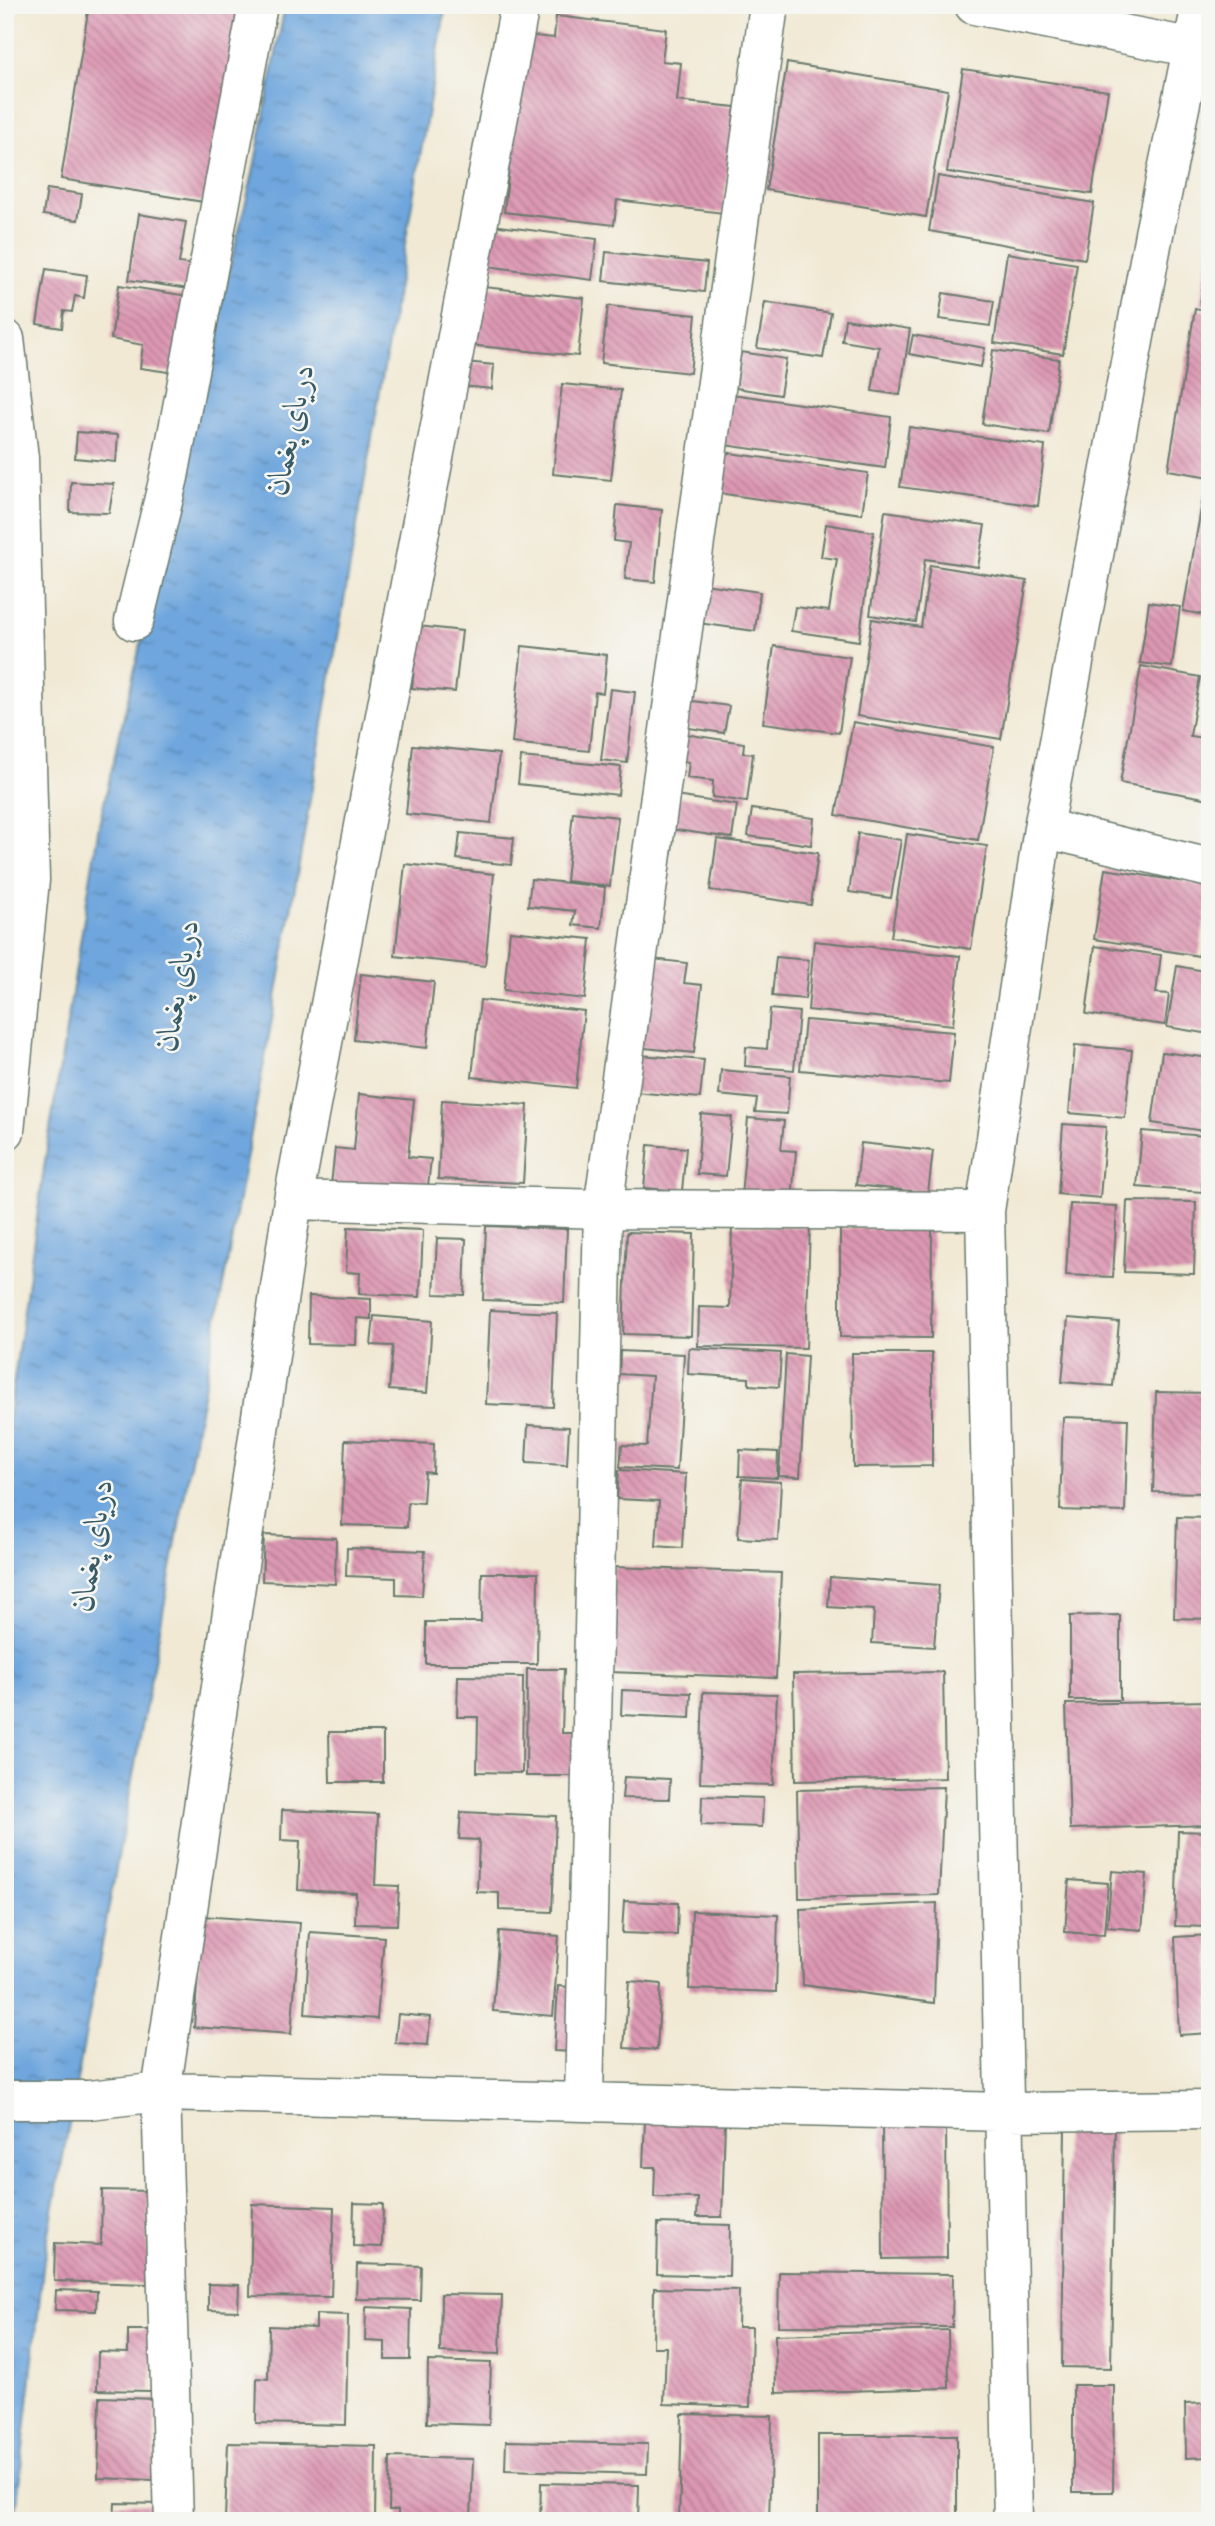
<svg xmlns="http://www.w3.org/2000/svg" width="1215" height="2526" font-family="'IM FELL Double Pica',Amiri,serif">
<style>
.water{fill:url(#water-ripples);stroke:#467288;stroke-width:2}
.building{fill:url(#building-back-hatch)}
.lines{fill:none;stroke-linecap:round;stroke-linejoin:round}
.minor-casing{stroke:#68796c;stroke-width:41}
.secondary-casing{stroke:#68796c;stroke-width:41}
.primary-casing{stroke:#68796c;stroke-width:41}
.minor{stroke:#fff;stroke-width:38}
.secondary{stroke:#fff;stroke-width:38}
.primary{stroke:#fff;stroke-width:38}
.labels{text-anchor:middle;stroke-width:5;stroke-linejoin:round;paint-order:stroke}
.water-label{font-size:32px;font-style:italic;fill:#375c67;stroke:#f6f6f2}
</style>
<defs>
<pattern id="water-ripples" width="26" height="14" patternUnits="userSpaceOnUse" patternTransform="scale(1.75)"><rect width="26" height="14" fill="#6ea6dd"/><path d="M2 4q2-2 4 0t4 0M15 11q2-2 4 0t4 0" fill="none" stroke="#5a88b4"/></pattern>
<pattern id="building-back-hatch" width="6" height="6" patternUnits="userSpaceOnUse" patternTransform="scale(1.75)"><rect width="6" height="6" fill="#dd98b3"/><path d="M-1 5l2 2M0 0l6 6M5-1l2 2" fill="none" stroke="#b37d92"/></pattern>
</defs>
<rect width="100%" height="100%" fill="#f6f6f2"/>
<filter id="ink" filterUnits="userSpaceOnUse"><feTurbulence type="fractalNoise" baseFrequency=".0143" numOctaves="2"/><feDisplacementMap in="SourceGraphic" scale="14" xChannelSelector="R" yChannelSelector="G"/><feConvolveMatrix kernelMatrix="1 2 1 2 8 2 1 2 1" color-interpolation-filters="sRGB"/></filter>
<filter id="wash" filterUnits="userSpaceOnUse"><feTurbulence type="fractalNoise" baseFrequency=".00686" numOctaves="4" result="noise"/><feDisplacementMap in="SourceGraphic" scale="28" xChannelSelector="R" yChannelSelector="G"/><feGaussianBlur stdDeviation="1.57" result="paint"/><feColorMatrix in="noise" values="0 0 0 0 0 0 0 0 0 0 0 0 0 0 0 0 0 1.4 0 .05"/><feComposite in="paint" operator="in"/></filter>
<g filter="url(#wash)">
<rect width="100%" height="100%" fill="#f1e9d4"/>
<!-- water -->
<path class="water" d="M285,5h161l-167,976 -235,1279 -29,261h-10v-1078l40,-282 54,-336 84,-367 70,-285z"/>
<g id="blocks">
<!-- building -->
<path class="building" d="M89,5h159l-32,199 -155,-25z
M556,16l110,13 -4,32 19,2 -4,38 58,6 -12,106 -106,-13 -3,25 -110,-13 20,-177 30,3z
M787,63l161,27 -22,127 -160,-27z
M963,69l145,22 -16,103 -145,-22z
M938,176l156,27 -9,56 -156,-28z
M47,189l35,5 -4,26 -35,-5z
M139,214l47,8 -7,41 14,2 -4,24 -60,-9z
M485,224l112,15 -5,41 -113,-15z
M606,252l101,11 -3,29 -101,-11z
M1007,253l70,11 -14,90 -69,-11z
M1208,258h2v48l-10,-2z
M46,269l41,6 -3,23 -9,-2 -3,16 -8,-1 -2,17 -25,-4z
M119,285l69,11 -12,77 -36,-5 3,-23 -32,-6z
M474,286l110,12 -6,58 -110,-11z
M943,293l51,8 -4,25 -51,-7z
M765,302l66,11 -8,45 -66,-10z
M608,306l88,9 -6,58 -89,-10z
M1195,309l15,3v165l-42,-7z
M845,319l65,10 -10,66 -28,-4 7,-44 -37,-6z
M913,335l72,13 -4,19 -72,-13z
M993,350l66,9 -10,75 -67,-10z
M741,352l45,7 -6,36 -44,-7z
M465,362l29,3 -2,24 -29,-3z
M562,384l59,6 -10,90 -58,-6z
M732,394l159,23 -6,51 -161,-23z
M909,427l136,19 -7,60 -138,-19z
M77,432l41,3 -2,27 -41,-4z
M716,451l152,22 -6,41 -151,-22z
M71,482l43,2 -5,29 -39,-1z
M1203,498l7,1v117l-27,-5z
M617,505l45,5 -7,72 -30,-3 4,-36 -15,-2z
M885,511l100,14 -7,42 -53,-8 -9,63 -46,-7z
M826,524l48,8 -15,109 -68,-10 4,-24 34,4 8,-52 -16,-2z
M930,565l97,16 -26,158 -144,-23 15,-97 49,8z
M704,584l56,8 -5,39 -57,-8z
M1149,602l31,5 -8,60 -32,-4z
M418,626l44,5 -7,61 -43,-4z
M522,646l85,9 -4,38 -8,-1 -6,59 -77,-8z
M774,646l76,11 -11,76 -76,-10z
M1141,666l59,11 -10,59 20,3v60l-90,-16z
M610,689l25,3 -8,71 -26,-3z
M686,700l43,6 -5,27 -42,-6z
M853,722l141,25 -16,93 -142,-25z
M678,733l66,10 -1,10 10,1 -6,48 -35,-5 1,-16 -26,-3 2,-16 -15,-2z
M413,745l86,9 -8,69 -85,-9z
M521,757l100,10 -3,28 -100,-11z
M668,795l69,10 -5,33 -69,-10z
M752,809l62,9 -3,27 -63,-9z
M573,812l45,5 -8,69 -44,-5z
M460,833l54,5 -3,27 -54,-6z
M858,833l43,7 -10,58 -42,-6z
M907,834l80,12 -16,103 -80,-12z
M717,839l101,14 -7,52 -101,-15z
M405,864l89,10 -9,92 -90,-10z
M1105,869l105,17 -11,70 -105,-17z
M531,879l74,8 -4,41 -28,-3 2,-14 -47,-5z
M510,931l81,8 -6,60 -81,-9z
M814,941l146,15 -7,69 -145,-15z
M1208,945h2v17l-4,-1z
M1095,946l66,9 -5,38 13,1 -4,31 -79,-11z
M776,957l33,3 -4,39 -33,-3z
M644,958l43,5 -3,20 18,2 -8,68 -59,-6z
M1177,966l33,6v62l-43,-7z
M361,974l73,8 -7,66 -73,-8z
M480,1000l104,11 -8,77 -104,-11z
M770,1009l29,3 -5,58 -49,-4 1,-19 21,2z
M805,1020l149,12 -5,51 -149,-13z
M1075,1045l57,5 -7,68 -56,-5z
M1162,1052l48,6v74l-58,-9z
M626,1054l78,6 -4,38 -77,-7z
M721,1070l69,6 -3,38 -32,-2 2,-13 -38,-4z
M359,1094l55,6 -6,57 23,2 -4,36 -96,-10 4,-37 19,2z
M442,1100l86,5 -5,78 -85,-4z
M701,1114l31,3 -6,59 -29,-2z
M748,1118l36,3 -3,29 15,1 -4,50 -51,-5z
M1063,1124l43,3 -6,71 -42,-4z
M1142,1131l64,5 -4,56 -65,-5z
M861,1143l72,8 -5,42 -72,-8z
M648,1145l38,3 -4,43 -38,-3z
M1127,1201l69,1 -2,72 -70,-2z
M1070,1204l47,2 -4,71 -47,-2z
M732,1225l78,2 -4,121 -108,-2 1,-39 31,1z
M486,1226l81,3 -3,74 -81,-3z
M348,1227l75,3 -3,67 -61,-3 1,-21 -14,-1z
M840,1228l92,1 -1,109 -91,-1z
M627,1232l67,2 -3,102 -68,-2z
M437,1238l29,1 -2,56 -30,-1z
M309,1296l62,3v20l-14,-1 -1,27 -48,-1z
M490,1310l67,3 -4,94 -67,-3z
M374,1316l58,5 -5,72 -38,-3 4,-44 -22,-1z
M1068,1318l51,4 -6,64 -51,-4z
M689,1348l92,5 -2,34 -30,-2v-7l-61,-4z
M620,1351l64,3 -7,116 -57,-3 2,-22 25,1 5,-70 -33,-2z
M852,1353h80v113l-79,1z
M786,1354l21,2 -7,121 -21,-1z
M1156,1392l54,1v100l-57,-1z
M1063,1417l65,2 -3,93 -65,-2z
M528,1425l41,2 -2,38 -41,-2z
M345,1440l89,4 -1,29 -8,-1 -2,31 -15,-1 -1,25 -65,-2z
M740,1450l38,2 -1,26 -38,-2z
M619,1470l67,4 -4,74 -26,-2 3,-45 -42,-2z
M742,1479l39,3 -3,58 -40,-2z
M1177,1517l33,1v101l-36,-1z
M264,1535l72,3 -1,46 -73,-3z
M347,1548l78,3 -3,45 -26,-1v-17l-50,-2z
M613,1567l168,6 -5,105 -167,-6z
M482,1573h56l-1,91h-111v-42h55z
M830,1577l109,8 -5,62 -62,-4 2,-33 -46,-3z
M1120,1615v85h-50v-84z
M527,1669h37l-2,64h16v43h-52z
M943,1672l2,106 -150,3 -2,-107z
M458,1676l65,1 -1,96 -45,-1 1,-55h-21z
M622,1690l69,3 -1,25 -69,-3z
M703,1692l74,2 -4,91 -73,-2z
M1208,1701l2,124 -140,4 -4,-125z
M329,1732h54v50h-53z
M624,1777l46,2 -1,20 -47,-1z
M944,1787l-5,108 -140,3 -2,-108z
M702,1796l61,2 -1,29 -61,-2z
M282,1810l96,4 -3,71 24,1 -2,39 -42,-1 1,-31 -58,-3 2,-49 -19,-1z
M461,1812l95,4 -4,96 -53,-2v-17l-22,-1 2,-52 -20,-1z
M1178,1831l32,1v95l-35,-1z
M1112,1871l35,3 -5,56 -35,-3z
M1069,1880l39,3 -4,52 -39,-3z
M624,1901l54,2 -1,32 -55,-2z
M937,1903l-3,100 -131,-18 -3,-76z
M692,1911l86,4 -2,77 -87,-3z
M202,1916l98,7 -9,111 -97,-7z
M499,1931l60,5 -6,80 -60,-5z
M310,1932l74,5 -7,82 -72,-5z
M1210,1935v98l-31,2 -4,-98z
M629,1981l32,3 -4,66 -33,-2z
M558,1986l23,2 -5,64 -22,-1z
M398,2014l32,3 -2,28 -33,-2z
M645,2119l80,2 -3,96h-25l1,-19 -44,-1 1,-30h-12z
M882,2123h64l1,135 -64,1z
M1065,2125h50l-4,243 -49,-1z
M102,2190l47,1 -2,93 -93,-3 1,-38 46,2z
M354,2203l29,1 -1,43 -29,-1z
M252,2204l82,3 -3,90 -81,-1z
M658,2223l72,2 -1,51 -72,-2z
M357,2264l64,2 -1,34 -64,-1z
M779,2272l174,2 -1,53 -174,-1z
M208,2284l31,1 -1,26 -30,-1z
M654,2288l85,2 -1,37h14l-2,80 -86,-3 2,-57h-13z
M56,2290l41,1 -1,20 -41,-1z
M441,2294l61,1 -2,59 -60,-2z
M366,2307l45,2 -1,51h-25v-18l-20,-1z
M316,2314l32,1 -2,110 -90,-2 1,-45 11,1 1,-53 47,2z
M128,2330h25l-2,61 -54,-1 1,-38 30,1z
M948,2330l1,58 -173,5 -1,-58z
M428,2361l63,2 -2,62 -62,-2z
M1073,2385h41l-1,107h-40z
M100,2397l56,2 -3,81 -55,-2z
M1210,2403v54l-24,1 -1,-54z
M682,2414l90,2 -3,105h-90z
M818,2435h139v86h-139z
M506,2441l142,3 -1,30 -142,-4z
M228,2443l148,3 -1,75 -150,-2z
M390,2457l83,2 -2,62h-73v-11h-9z
M541,2483l98,2 -1,36h-98z
M115,2503l48,1 -1,17h-48z"/>
</g>
</g>
<g filter="url(#ink)">
<use href="#blocks" fill-opacity="0" stroke="#68796c" stroke-width="2"/>
<g class="lines">
<defs>
<path id="minor" d="M134,621l35,-144 89,-472
M1043,828l167,40
M293,1200l310,9 382,2
M5,2100h84l72,-8 845,20 204,-2
M584,2101l19,-892 166,-1204
M174,2521l-13,-429 132,-892 227,-1195
M1013,2521l-28,-1310 58,-383 111,-594 47,-229"/>
<path id="secondary" d="M5,339l14,119 11,422 -25,251"/>
<path id="primary" d="M974,5l236,46"/>
</defs>
<!-- minor casing -->
<use href="#minor" class="minor-casing"/>
<!-- secondary casing -->
<use href="#secondary" class="secondary-casing"/>
<!-- primary casing -->
<use href="#primary" class="primary-casing"/>
<!-- minor -->
<use href="#minor" class="minor"/>
<!-- secondary -->
<use href="#secondary" class="secondary"/>
<!-- primary -->
<use href="#primary" class="primary"/>
</g>
</g>
<g class="labels">
<!-- water labels -->
<g class="water-label">
<text transform="translate(289 429) rotate(-78)" y="11">دریای پغمان</text>
<text transform="translate(176 985) rotate(-80)" y="11">دریای پغمان</text>
<text transform="translate(91 1545) rotate(-81)" y="11">دریای پغمان</text>
</g>
</g>
<!-- margin -->
<rect width="1215" height="2526" fill="none" stroke="#f6f6f2" stroke-width="28"/>
</svg>
